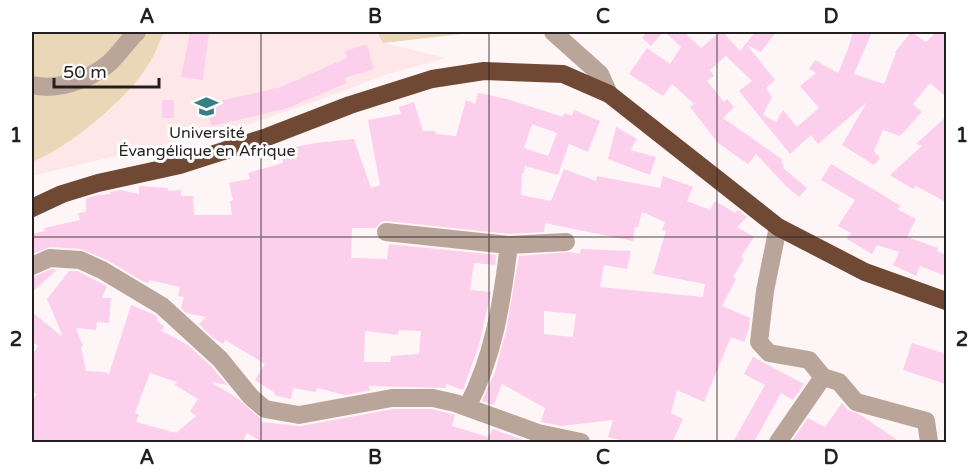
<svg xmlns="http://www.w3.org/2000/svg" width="978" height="474" font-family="'Varela Round',sans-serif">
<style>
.built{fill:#fee7e8}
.green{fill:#ead7b7}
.building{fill:#fccfec;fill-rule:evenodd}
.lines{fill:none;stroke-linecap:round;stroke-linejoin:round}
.minor{stroke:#baa59b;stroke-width:18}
.highway{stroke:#704935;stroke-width:18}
.grid{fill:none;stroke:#241f1f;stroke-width:1.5;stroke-opacity:0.55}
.labels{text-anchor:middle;stroke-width:6;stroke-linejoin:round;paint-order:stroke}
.poi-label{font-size:16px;fill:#241f1f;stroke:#fff}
.neatline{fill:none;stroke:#241f1f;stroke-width:2}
.grid-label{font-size:20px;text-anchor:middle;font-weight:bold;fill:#241f1f}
</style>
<rect width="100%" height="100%" fill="#fef5f6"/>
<!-- built -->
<path class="built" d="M164,32h213l7,11 62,15 -58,16 -69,26 -110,38 -30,3 -147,35v-14l21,-11 54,-38 13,-14 28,-34z"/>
<!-- green -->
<path class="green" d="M32,32h132c-5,10 -9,23 -16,33 -21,35 -79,82 -116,97z
M377,32h102l-96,11z"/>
<!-- building -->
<path class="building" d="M190,32h19l-6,48 -22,-3z
M647,32h16l-12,14 -9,-8z
M665,32h19l17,16 19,-16h3l17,19 15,-19h21l-15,20 -14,-7 28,35 -9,8 6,9 -9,18 13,7 7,-12 14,17 22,-19 -19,-22 16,-13 -7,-4 6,-9 23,13 10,-24 5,-17h19l-18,42 30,10 12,-31 -1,-1 16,-20 15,10 10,-10h10v65l-16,-14 -17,21 9,8 -22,24 -17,-6 -9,21 6,7 -6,7 -32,-20 25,-43 -49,42 -7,-9 -21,19 -51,-63 13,-10 -26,-25 -16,14 4,6 -7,5 17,21 3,-3 7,8 -11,11 60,42 -2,2 3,4 -1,2 24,20 -8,9 -12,-10 -31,-33 -8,10 -30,-21 -28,-36 4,-3 -22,-20 -9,12 -34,-22 18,-26 23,16 11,-17z
M367,44l7,25 -30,9 3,5 -62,26 -74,17 -5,-22 72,-16 69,-30 -2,-7z
M478,93l29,6 56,18 1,-4 8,3 2,-6 26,11 -12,31 -19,-8 -11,31 -33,-9 -1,7h-2l-1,22 30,6 13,-32 32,12 1,-5 63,12 3,-12 30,11 -6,14 23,9 5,-9 20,12 3,-3 9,7 -10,10 17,10 -13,20 3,2 -11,18 3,2 -14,27 28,12 -1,10 -5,14 -13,-5 -27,65 -27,-12 -6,23 12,6 -11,23h-45l-19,-5 5,-17 -52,6 -20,-4 4,-14 -43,-24 -8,21 -12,-4 13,-29 11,-41 13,-75 51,-4 10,2 1,-5 50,2 -4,18 -23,-4 -4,22 103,10 2,-13 -52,-10 13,-43 -4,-1 3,-8 -23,-10 -4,15h-3l-2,14 -88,-18 -1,9 -35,2 -122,-13 -6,1 -5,6h-24l-1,30 36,1 2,-15 107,11 -1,10 -21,-2 -4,27 21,2 -12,53 -16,45 -17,-6v4l-77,-2v3l3,1 -27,5 -28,-7 -1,4 -23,-4 -2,11 -17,-4 1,-2 -20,-13 10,-16 -40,-24 -2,4 -11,-7 -13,-13 7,-7 -20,-4 -5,-5 3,-11 -6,-1 2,-9 -31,-7v3l-5,-1 -37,-22 -26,-11 -31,-2 -18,7v-20l13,-3 -1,-3 36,-8 -2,-7 8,-1v-14l12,-3 12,-1v-2l10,-2 19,4v-8l29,2v3l13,-1v6h12l1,19h38l-2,-14 3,-1 -4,-17 21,-4 -2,-6 35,-10 -1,-7 13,-2 -1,-7 22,-4 38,-4 17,49 9,-3 -12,-65 33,-6 -2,-7 15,-5 9,29h12l1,3 20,2 10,-36 9,4zM532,124l25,9 -9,23 -24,-8zM544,311l32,3 -3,23 -29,-3zM399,330l22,1 -2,23 -28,2 -1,6h-26l1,-31 33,4z
M162,100h12v18h-12z
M946,117v85l-30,-16 -3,3 -23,-14 32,-29 -6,-2z
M616,127l21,12 -7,11 26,7 -6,18 -42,-16z
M831,164l70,42 -4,3 19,10 -9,18 31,11 -1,3 9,4v11l-3,9 -23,-9 -4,10 -23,-11 6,-13 -22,-7 -5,9 -25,-15 4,-6 -13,-7 17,-26 -34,-20z
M52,269l5,1 -25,22v-15z
M69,271h8l30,15 -5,12h9l-2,25 -12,-1 -1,8 -20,-2 7,18 -2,1 5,24 18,1 5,2 22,-69 24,10 3,3 -2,2 8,6 -2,5 26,14 24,22 15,18 -16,-3 26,16 24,21 -1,3 41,4 92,-17h39l23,6 -3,11 36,11 5,-8 35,13h-266l-15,-9 -4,9h-211v-38l4,-10 -4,-3v-35l6,-10 -6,-4v-30l31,25 -16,-38zM150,373l27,9 -2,3 23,14 -8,12 6,5 -20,17 -40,-11 3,-7 -4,-2z
M912,343l34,11v30l-43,-14z
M753,357l51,27 -11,16 -12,-7 -27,49h-21l32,-57 -21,-11z
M842,403l6,7 11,4 41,28h-109l17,-24 17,9z"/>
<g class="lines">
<!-- minor -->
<path class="minor" d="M553,32l47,42 9,20
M32,85c24,6 57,-5 76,-21 11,-9 19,-23 29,-32
M778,227l-13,64 -6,51 10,11 40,7 14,17 -45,65
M386,232l123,13 57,-3
M32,266l18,-8 30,2 22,10 60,36 58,53 31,38 14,12 34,6 93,-17h41l22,5 83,30 43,9
M823,377l16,5 17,20 70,19 3,21
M467,407c27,-50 35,-106 42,-162"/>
<!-- highway -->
<path class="highway" d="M32,208l30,-14 36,-11 82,-18 87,-28 83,-32 82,-26 52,-8 79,3 46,20 169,133 87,45 81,29"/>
</g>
<!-- grid -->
<path class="grid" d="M261,32v410M489,32v410M717,32v410M32,237h914"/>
<!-- icons -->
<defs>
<symbol id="university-bare" viewBox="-9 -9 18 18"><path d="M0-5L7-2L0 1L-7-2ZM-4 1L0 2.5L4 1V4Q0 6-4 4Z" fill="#377f87" stroke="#fff" stroke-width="2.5" paint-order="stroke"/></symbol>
</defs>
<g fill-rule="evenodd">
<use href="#university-bare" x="190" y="90" width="33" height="33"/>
</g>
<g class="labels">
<!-- poi labels -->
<g class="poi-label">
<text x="207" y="138">Université<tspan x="207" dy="18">Évangélique en Afrique</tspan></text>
</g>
</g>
<!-- border -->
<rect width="978" height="474" fill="none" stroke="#ffffff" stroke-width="66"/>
<!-- scale -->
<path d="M54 78v9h105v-9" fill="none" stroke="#241f1f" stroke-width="3"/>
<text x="63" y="78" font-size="18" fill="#241f1f" stroke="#ffffff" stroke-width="4.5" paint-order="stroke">50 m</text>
<rect x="33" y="33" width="912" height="408" class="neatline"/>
<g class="grid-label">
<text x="147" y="23">A</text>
<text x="375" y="23">B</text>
<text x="603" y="23">C</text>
<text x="831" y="23">D</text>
<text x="16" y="142">1</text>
<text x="962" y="142">1</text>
<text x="16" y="346">2</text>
<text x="962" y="346">2</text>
<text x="147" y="464">A</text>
<text x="375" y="464">B</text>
<text x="603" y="464">C</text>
<text x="831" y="464">D</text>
</g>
</svg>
